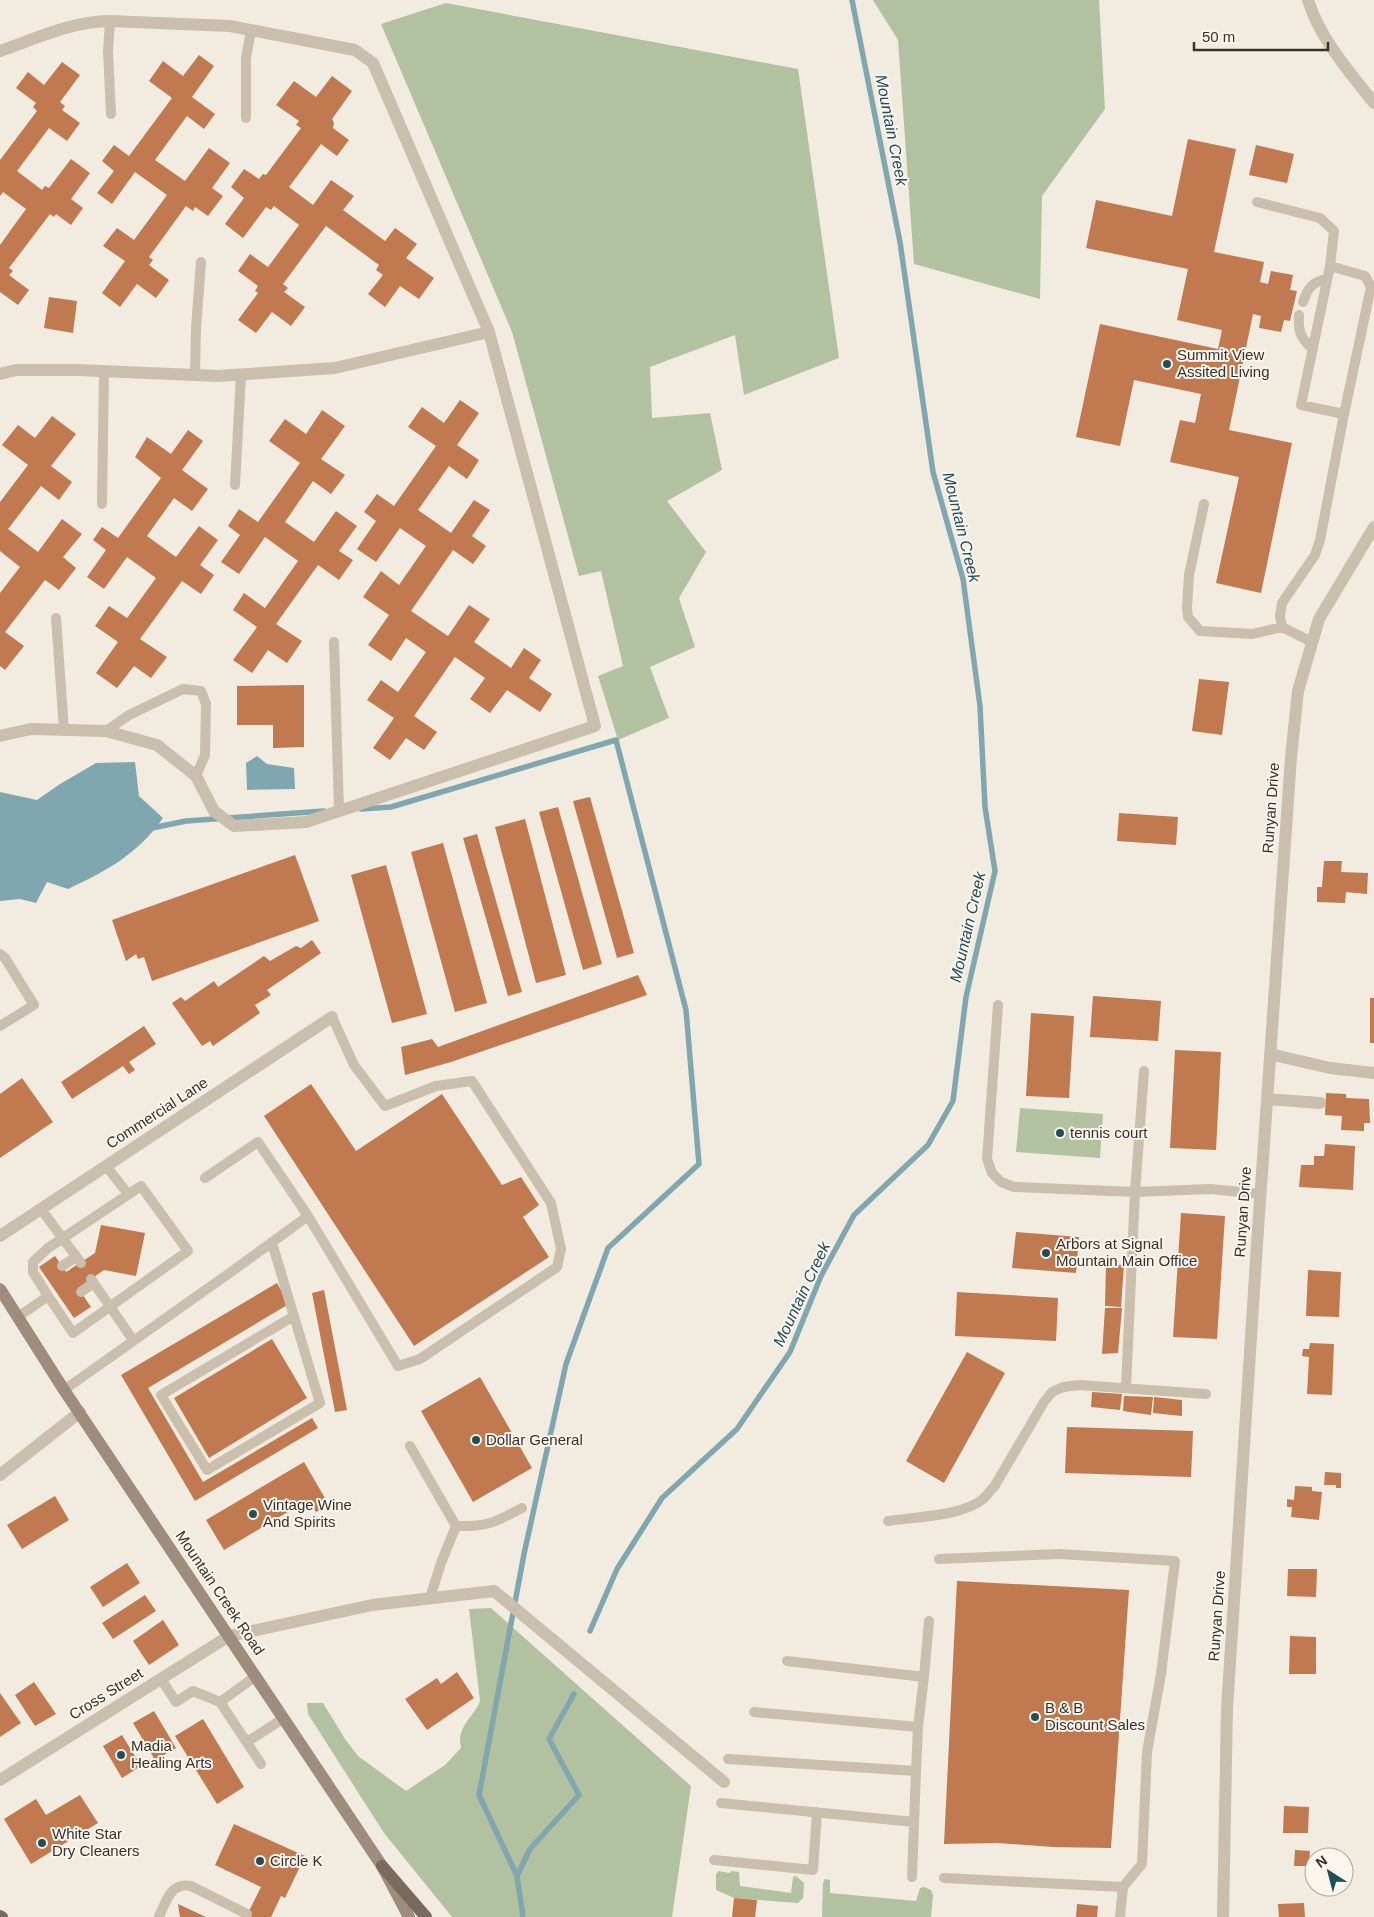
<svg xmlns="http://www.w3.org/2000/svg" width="1374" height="1917" font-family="Helvetica,sans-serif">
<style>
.green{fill:#b2c1a0}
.water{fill:#80a7af}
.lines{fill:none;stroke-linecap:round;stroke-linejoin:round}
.stream{stroke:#80a7af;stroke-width:5.5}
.building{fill:#c1794f}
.service{stroke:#cabeac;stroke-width:10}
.minor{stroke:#cabeac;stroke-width:12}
.secondary{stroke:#9e8d7d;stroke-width:12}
.primary{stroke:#7a6a5d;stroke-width:12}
.poi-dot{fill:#214f59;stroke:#faf5ed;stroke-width:2}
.labels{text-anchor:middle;stroke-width:4;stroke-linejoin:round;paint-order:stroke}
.poi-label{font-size:15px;fill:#39312b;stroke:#faf5ed;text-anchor:start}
.street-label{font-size:15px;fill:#39312b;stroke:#faf5ed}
.water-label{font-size:16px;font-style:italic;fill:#214f59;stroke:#faf5ed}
</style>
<rect width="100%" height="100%" fill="#f2ece0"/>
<!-- green -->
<path class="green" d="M873,0h226l6,109 -63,87 -2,103 -126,-35 -16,-224z
M446,3l352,66 41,289 -95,37 -9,-60 -85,32 2,51 58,-5 12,57 -55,31 39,51 -27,46 16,49 -45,20 19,51 -51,22 -20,-64 25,-10 -22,-95 -22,5 -67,-244 -131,-308z
M1020,1108l83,6 -3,44 -84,-6z
M491,1608l200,178 -19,131h-220l-68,-84 -76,-119 -1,-11h16l22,36 13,17 48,35 39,-26 16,-17c-5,-22 12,-29 19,-47l-11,-92z
M719,1871l10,2 3,-2 7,1 1,14 51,7 2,-16 3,-1 8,7 -1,15 -5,5 -64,-5 -18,-8v-16z
M825,1879l5,1v13l86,8 4,-13 4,-1 7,3 2,5 -2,22h-109l1,-34z"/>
<!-- water -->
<path class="water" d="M257,756l10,8 27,4 1,21 -48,1 -1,-27z
M135,762l4,34 24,22c-24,35 -56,53 -95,71l-21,-7 -11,21 -16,-4 -20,2v-109l37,8 23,-16 36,-21z"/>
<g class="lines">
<!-- stream -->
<path class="stream" d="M361,809l30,-2 225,-67 70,270 13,154 -91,84 -42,116 -42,190 -45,241 38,81 6,41
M152,828l34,-7 138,-10
M590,1631l27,-62 45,-71 75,-69 53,-77 31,-76 33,-61 74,-70 25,-44 13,-104 29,-126 -10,-64 -5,-101 -17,-127 -30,-107 -33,-230 -48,-242
M517,1876l13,-27 49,-54 -30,-56 25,-45"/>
</g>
<!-- building -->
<path class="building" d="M199,55l15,11 -22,31 23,17 -11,15 -17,-13 -32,44 30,21 24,-33 21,15 -18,25 11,8 -15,20 -13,-9 -2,4 -7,-5 -37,51 4,3 -4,5 20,15 -13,18 -19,-14 -17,23 -18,-14 23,-32 -22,-15 14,-18 17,12 33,-45 -32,-23 -23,32 -15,-11 17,-22 -12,-10 12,-16 15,11 43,-58 -23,-17 14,-20 20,15z
M62,62l18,13 -20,27 5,4 -3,4 18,13 -13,18 -18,-13 -32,43 25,19 3,-4 4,2 22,-29 19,14 -19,26 12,9 -12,17 -15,-11 -2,3 -4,-3 -41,54 4,3 -4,4 20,15 -11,15 -18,-13v-47l26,-36 -23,-17 -3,4v-36l37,-49 -4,-4 3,-4 -20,-15 12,-16 16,13z
M332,76l20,15 -20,28 2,4 -1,5 16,12 -12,16 -16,-12 -32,43 24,18 18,-25 23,16 -11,14 42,31 10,-13 22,16 -11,14 28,20 -15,21 -19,-13 -15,21 -17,-13 15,-19 -7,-5 3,-5 -53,-39 -43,58 5,4 -4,4 21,15 -14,19 -19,-14 -16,21 -18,-13 20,-27 -3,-2 3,-5 -20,-15 12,-17 18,13 31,-42 -25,-19 -3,4 -5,-3 -23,31 -18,-14 19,-26 -13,-11 13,-18 15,10 4,-5 3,1 35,-47 -5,-3 3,-4 -23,-16 18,-24 22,16z
M1188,139l48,10 -22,103 50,10 -4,20 8,2 3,-13 22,4 -3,15 7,1 -7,30 -6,-1 -3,12 -22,-4 2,-12 -8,-2 -24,116 63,13 -31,150 -45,-10 23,-106 -69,-15 10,-42 15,3 6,-29 -67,-14 -14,66 -44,-9 24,-113 118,25 4,-19 -45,-10 11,-51 -102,-21 10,-48 76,16z
M1256,145l38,9 -7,29 -38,-8z
M49,297l28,4 -4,32 -29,-5z
M460,400l19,13 -22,32 22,15 -12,19 -18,-13 -31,44 33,23 23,-33 16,10 -18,26 14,10 -13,18 -20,-14 -42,61 37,25 21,-31 21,14 -16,23 37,26 13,-20 17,12 -12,18 23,16 -12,18 -33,-22 -17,23 -20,-14 15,-21 -30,-21 -41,59 23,16 -13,18 -18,-12 -16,22 -17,-12 21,-30 -27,-18 14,-20 17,12 28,-40 -20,-14 -15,23 -23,-16 21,-30 -26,-18 18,-26 18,14 27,-39 -26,-18 -24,34 -19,-13 19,-28 -12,-9 13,-18 17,12 42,-60 -28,-19 14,-20 22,16z
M322,410l23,16 -24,33 24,16 -14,19 -18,-13 -28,41 29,20 22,-31 21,15 -18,25 14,9 -14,20 -21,-15 -42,59 26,17 -15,22 -19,-13 -16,23 -19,-13 24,-33 -24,-17 11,-17 21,15 33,-47 -33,-24 -26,37 -18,-12 19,-27 -12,-9 11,-17 19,13 42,-59 -31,-22 16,-22 21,15z
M52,416l24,18 -25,32 21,16 -13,18 -18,-14 -33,43 30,23 24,-33 20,15 -19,23 13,11 -17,22 -14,-10 -40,52 19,14 -19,24 -5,-4v-73l20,-26 -20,-16v-49l28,-37 -26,-20 16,-20 17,13z
M188,430l15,11 -21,29 26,19 -16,22 -18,-13 -27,38 29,21 23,-31 19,14 -18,25 14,10 -13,19 -19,-13 -42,58 27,18 -16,21 -17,-12 -17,22 -21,-15 22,-31 -23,-16 14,-20 18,12 29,-40 -29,-21 -23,32 -17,-12 19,-27 -13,-10 9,-13 16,11 43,-60 -26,-21 12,-20 24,17z
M1199,679l30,3 -7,53 -30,-4z
M304,685v62l-31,1v-23h-36v-39z
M590,797l44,156 -17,5 -44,-157z
M558,807l44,157 -19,6 -44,-158z
M1119,813l59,4 -2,28 -59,-4z
M525,819l41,156 -30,8 -41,-156z
M477,834l45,158 -14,4 -45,-158z
M443,843l44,160 -32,9 -44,-160z
M295,855l24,66 -167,60 -8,-24 -6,2 -2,-5 -10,7 -14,-41z
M1324,861h18l-1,11 27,1 -1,21 -21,-2 -1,11 -28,-1v-15h5z
M386,865l41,149 -35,9 -41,-148z
M312,940l9,13 -54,37 4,5 -16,10 5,8 -47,33 -3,-5 -8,5 -30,-43 9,-6 4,4 29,-20 4,6 46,-31 6,5 26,-15 5,2z
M638,975l9,20 -196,67 -46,13 -4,-28 31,-8 6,8z
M1093,996l68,5 -3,40 -68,-4z
M1370,998h4v45h-4z
M1031,1013l43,3 -5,82 -43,-2z
M144,1026l12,18 -27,18 6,8 -6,4 -6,-8 -51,33 -11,-17z
M1175,1050l46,2 -5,98 -46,-2z
M22,1078l31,44 -53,36v-64z
M311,1084l45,67 86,-57 60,91 19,-8 18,28 -16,12 26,40 -135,89 -150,-230z
M1326,1093l20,1v4l23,1 1,24h-6v8l-23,-1 1,-14 -17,-1z
M1325,1144l30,2 -2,44 -54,-3 2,-22h13v-9h10z
M1181,1213l44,3 -8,123 -44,-2z
M101,1225l44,8 -9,43 -32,-6 -26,18 13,19 -17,11 -35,-51 16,-11 11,16 29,-19z
M1016,1232l63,5 -3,36 -64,-5z
M1106,1264l18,1 -3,42 -16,-1z
M1308,1270l33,2 -2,45 -33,-1z
M277,1283l12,21 -141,84 55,94 109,-64 6,10 -123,73 -74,-126z
M324,1290l23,120 -12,2 -23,-119z
M957,1292l101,6 -2,43 -101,-5z
M1105,1308h17l-4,45 -16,1z
M272,1339l35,59 -98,60 -35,-60z
M1310,1343l24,1 -2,51 -25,-1 2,-37 -7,-1 1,-7h6z
M967,1352l38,21 -61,110 -38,-22z
M480,1377l52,91 -59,34 -52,-91z
M1092,1392l30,2 -2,16 -29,-3z
M1124,1396l29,1 -2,18 -28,-4z
M1154,1397l28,3v16l-29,-3z
M1067,1427l126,4 -2,46 -126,-4z
M304,1462l25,43 -13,7 -8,-12 -84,50 -18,-30z
M1325,1472l16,1v15h-5v-3h-12z
M1295,1486l17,1v4l10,1 -3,28 -28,-3 1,-10h-5v-8l7,1z
M55,1496l14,24 -47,29 -15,-24z
M127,1563l13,20 -37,24 -13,-20z
M1288,1569h29l-1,28 -29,-1z
M957,1581l172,9 -18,258 -58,-1 -56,-4 -53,1z
M145,1595l11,16 -43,28 -11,-16z
M163,1620l16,25 -30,20 -16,-24z
M1290,1636l26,1v37h-27z
M457,1672l17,26 -47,32 -22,-31 32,-21 4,6z
M34,1682l22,32 -21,12 -20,-31z
M0,1693l21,30 -21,14z
M154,1711l22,37 -21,12 -22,-37z
M203,1719l41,68 -27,17 -42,-68z
M122,1735l19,31 -19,12 -19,-32z
M80,1795l18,28 -67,41 -27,-45 32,-20 10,16z
M1284,1806l25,1 -1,26h-25z
M234,1824l71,32 -20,42 -4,-2 -10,21h-25l15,-30 -46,-22z
M1295,1850l15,1 -1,15h-15z
M734,1898l23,2 -2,17h-23z
M1304,1903l1,14h-26l-1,-13z
M178,1904l28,13h-26z
M1077,1904l21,2 -1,11h-21z"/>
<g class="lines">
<!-- service -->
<path class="service" d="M110,21l-2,30 3,63
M246,118v-60l5,-28
M1257,202l63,16 14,13 -4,35 35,10 6,11 -27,127 -24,126 -5,15 -33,48 -2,13 2,11 30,15
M1330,266l-29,139 43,9
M1303,302c5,-14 9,-20 24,-23
M1299,315c-1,16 1,23 14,34
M195,375l1,-47 5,-66
M235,485l6,-110
M102,504l2,-133
M1204,504l-15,71 -2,33 1,9 12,14 52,3 30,-7
M56,618l8,112
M334,642l5,169
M106,731l23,-16 54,-26 18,2 5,13 -1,51 -9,21
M0,954l5,4 29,47 -34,21
M998,1005l-11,154 5,14 9,9 13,5 121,5 75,-3 50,5
M106,1166l22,28
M41,1209l40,54
M308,1216l90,150 22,-7 137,-92 4,-18 -10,-46 -79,-122 -36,5 -51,20 -31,-41 -22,-48
M272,1243l48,160 -113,67 -46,-75 133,-79
M62,1266l14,-9
M91,1279l42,61
M81,1292l13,-9
M18,1317l30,-21 25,37 115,-82 -47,-65 -93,62 -15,14v10l15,24
M1126,1387l9,-195 9,-121
M64,1390l167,-118 77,-56 -50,-74 -53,36
M410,1446l46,80
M888,1521c27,-4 75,-5 95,-22 4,-3 7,-9 11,-12l50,-85 8,-10 11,-5 16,-2 127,9
M939,1559l120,-5 116,7 -14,113 -14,78 -5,112 -19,23 -3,30
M430,1598l11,-35 15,-37c31,1 40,-4 66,-18
M787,1661l137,16 -6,50
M924,1677l5,-56
M161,1679l15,23 17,-11 27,11 41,62
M220,1702l36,-26
M754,1712l164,15 -2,44
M247,1742l37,-24
M728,1759l188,12 -4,106
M721,1803l193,19
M714,1860l99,10 4,-58
M944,1878l179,9
M159,1916c8,-15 11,-34 32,-30l56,28"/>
<!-- minor -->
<path class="minor" d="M1308,0c11,37 42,73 66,103
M0,51c35,-12 73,-30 110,-30l120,5 125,24 18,13 116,269 106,394 -289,96 -72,4 -20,-15 -18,-35 -39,-31 -51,-14 -75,-2 -31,7
M0,374l16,-4h62l140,6 117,-8 154,-36
M1270,1054l60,14 44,5
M1267,1099l53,4
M0,1236l332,-219
M0,1475l80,-63
M0,1780l229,-144 143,-31 122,-14 230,191
M1223,1917l4,-208 30,-465 34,-487 7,-66 21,-72 55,-92"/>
<!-- secondary -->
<path class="secondary" d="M0,1289l64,101 318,476 27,51"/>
<!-- primary -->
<path class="primary" d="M382,1866l44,51
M0,1916l2,1"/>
</g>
<!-- markers -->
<g class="poi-dot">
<circle cx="1167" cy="364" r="5"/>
<circle cx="1060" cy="1133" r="5"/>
<circle cx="1046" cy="1253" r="5"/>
<circle cx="476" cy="1440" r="5"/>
<circle cx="253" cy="1514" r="5"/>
<circle cx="1035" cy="1717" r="5"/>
<circle cx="121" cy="1755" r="5"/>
<circle cx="42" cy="1843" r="5"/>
<circle cx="260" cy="1861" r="5"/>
</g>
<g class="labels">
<!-- poi labels -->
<g class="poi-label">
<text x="1177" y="360">Summit View<tspan x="1177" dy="17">Assited Living</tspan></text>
<text x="1070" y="1138">tennis court</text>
<text x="1056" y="1249">Arbors at Signal<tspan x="1056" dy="17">Mountain Main Office</tspan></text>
<text x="486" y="1445">Dollar General</text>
<text x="263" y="1510">Vintage Wine<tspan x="263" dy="17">And Spirits</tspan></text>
<text x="1045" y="1713">B &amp; B<tspan x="1045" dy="17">Discount Sales</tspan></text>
<text x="131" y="1751">Madia<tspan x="131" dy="17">Healing Arts</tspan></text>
<text x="52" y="1839">White Star<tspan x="52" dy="17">Dry Cleaners</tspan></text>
<text x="270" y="1866">Circle K</text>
</g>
<!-- street labels -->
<g class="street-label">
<text transform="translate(1271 808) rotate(-86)" y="5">Runyan Drive</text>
<text transform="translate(157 1113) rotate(-33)" y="5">Commercial Lane</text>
<text transform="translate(1243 1212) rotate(-86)" y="5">Runyan Drive</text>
<text transform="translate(220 1593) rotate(56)" y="5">Mountain Creek Road</text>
<text transform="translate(1217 1616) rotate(-86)" y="5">Runyan Drive</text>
<text transform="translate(106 1694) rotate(-32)" y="5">Cross Street</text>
</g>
<!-- water labels -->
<g class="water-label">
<text transform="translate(892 130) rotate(79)" y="6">Mountain Creek</text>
<text transform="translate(962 527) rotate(76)" y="6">Mountain Creek</text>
<text transform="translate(967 927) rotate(-77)" y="6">Mountain Creek</text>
<text transform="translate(801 1294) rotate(-65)" y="6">Mountain Creek</text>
</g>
</g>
<!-- north arrow -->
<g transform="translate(1329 1872) rotate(324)"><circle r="24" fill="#faf5ed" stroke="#ada79f"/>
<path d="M0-4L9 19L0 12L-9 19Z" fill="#214f59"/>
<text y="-8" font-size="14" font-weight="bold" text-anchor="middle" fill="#39312b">N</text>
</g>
<!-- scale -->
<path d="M1194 42v8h134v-8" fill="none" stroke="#39312b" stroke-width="2.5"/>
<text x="1202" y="42" font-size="15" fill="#39312b" stroke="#faf5ed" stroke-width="4" paint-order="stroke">50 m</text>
</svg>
